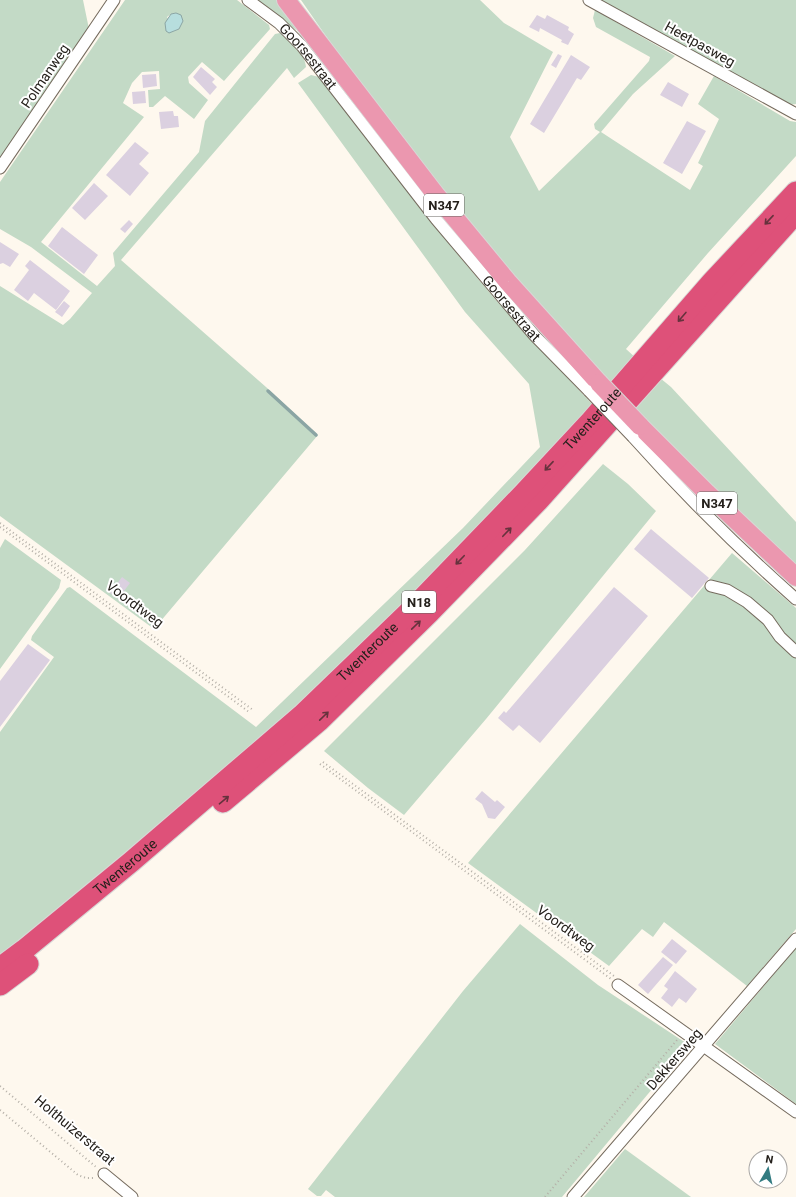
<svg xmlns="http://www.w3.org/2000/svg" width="796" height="1197" font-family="Roboto,sans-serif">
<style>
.green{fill:#c3dac6;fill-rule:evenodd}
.water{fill:#b7dede;stroke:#8ba5a4}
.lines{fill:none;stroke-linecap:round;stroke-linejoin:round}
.stream{stroke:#8ba5a4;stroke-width:3.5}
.building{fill:#dbd0e0}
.street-casing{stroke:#756b5e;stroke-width:13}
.primary-casing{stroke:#d8d7d6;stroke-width:20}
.highway-casing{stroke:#d8d7d6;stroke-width:23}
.path{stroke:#b4afa7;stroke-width:2;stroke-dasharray:1 3;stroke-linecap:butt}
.street{stroke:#fff;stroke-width:11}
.primary{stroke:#eb97af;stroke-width:18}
.highway{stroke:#de5179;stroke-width:21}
.street-bridge-casing{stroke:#756b5e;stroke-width:13;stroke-linecap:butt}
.primary-bridge-casing{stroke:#d8d7d6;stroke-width:20;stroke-linecap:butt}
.street-bridge{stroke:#fff;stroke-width:11}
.primary-bridge{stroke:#eb97af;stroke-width:18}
.oneway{stroke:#66323d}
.labels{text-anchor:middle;stroke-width:4;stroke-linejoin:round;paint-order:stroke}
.shield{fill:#fff;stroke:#666460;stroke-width:1}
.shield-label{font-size:13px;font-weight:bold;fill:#25211c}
.street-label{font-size:14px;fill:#25211c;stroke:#fff}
</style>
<rect width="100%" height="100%" fill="#fef8ee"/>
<!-- green -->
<path class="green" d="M0,0h83l6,29 -89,132z
M125,0h112l32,25 1,4 -46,52 -22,-19 -14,15 1,6 19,17 -14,19 -29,-23 -12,11h-4l-1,-17 12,-1 -1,-18 -17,1 -10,11 -9,20 21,14 -103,125 56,44 18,-20 -2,-13 86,-101 6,-31 70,-87 5,-1c10,9 25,20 26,34l-12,11 -7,-10 -166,192 145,127 52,48 -164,194 -154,-113v-230l63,39 7,-6 22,-26 -61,-46 -31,-18v-47zM176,13l3,16 -5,2 -7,-14 4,-3z
M258,0h18l24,27 -4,3z
M301,0h179l24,23 49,29 -43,85 29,54 61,-59 -5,-3 -1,-5 55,-63 1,-4 -54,-30 -3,-9 2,-8 80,46 -42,38 -32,38 89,58 13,-24 -5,-3 21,-44 -21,-15 16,-28 76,45 6,1v34l-88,97 -82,96 11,10 -23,26c-47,-46 -89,-97 -131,-147 -64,-76 -126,-156 -182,-238z
M600,0h196v104l-8,1z
M311,75l8,2 4,4 113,147 58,70 98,106 -60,71 -198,199 -117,106 -217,177v-225l54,-75 -23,-17 1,-4 35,-48 3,-1 186,140 207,-199 77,-81 -11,-63 -64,-72 -167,-229z
M660,378l11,9 125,135v43l-115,-108 -49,-52z
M603,464l25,20 28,27 -170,208 -82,96 -36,-27 -44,-37 201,-201z
M5,539l56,41 -2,8 -59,81v-121z
M732,553l64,55v321l-49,57 -83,-64 -11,15 -11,-8 -33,37 -141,-103z
M520,924l78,61 94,62 -4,-1 -126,151h-227l-9,-7 -5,6h-4l-9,-7 155,-198z
M796,948v156l-81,-60z
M625,1149l66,48h-107z"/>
<!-- water -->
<path class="water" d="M176,13l5,2 2,6 -4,8 -10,4 -3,-2 -1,-8 6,-9z"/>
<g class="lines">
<!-- stream -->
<path class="stream" d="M268,391l48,44"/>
</g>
<!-- building -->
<path class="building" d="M537,15l8,4 2,-4 22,12 -1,3 6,4 -6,11 -7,-3 1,-2 -22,-12 -1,4 -10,-5z
M558,54l4,2 -6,12 -5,-3z
M571,55l19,12 -9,13 -4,-2 -33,55 -14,-9z
M201,67l14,12 -3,3 5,5 -7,8 -17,-18z
M156,74l1,12 -14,2 -1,-13z
M668,82l21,12 -7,13 -22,-12z
M145,91l1,12 -13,1 -1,-12z
M173,111l1,5h4l1,11 -18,2 -2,-17z
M687,121l19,10 -24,43 -19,-11z
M135,142l14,11 -10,11 10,9 -19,23 -24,-21z
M94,183l14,13 -23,24 -13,-12z
M129,220l4,4 -8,9 -5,-4z
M62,227l36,28 -14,19 -36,-28z
M0,242l19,12 -9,13 -7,-4 -3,1z
M30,260l40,31 -14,19 -22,-17 -6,8 -14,-11 15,-20 -4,-4z
M64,301l6,5 -8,11 -7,-5z
M651,529l58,49 -17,20 -58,-49z
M122,577l8,6 -12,16 -8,-6z
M614,587l34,29 -108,127 -21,-18 -6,6 -15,-13 6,-7 2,2z
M28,644l22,16 -50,67v-46z
M482,791l13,11 2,-2 8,7 -10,12 -7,-1 -6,-14 -7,-5z
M672,939l15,12 -11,13 -15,-12z
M663,957l10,8 -25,29 -10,-9z
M675,971l22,18 -11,14 -7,-5 -7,9 -11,-9 7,-9 -4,-3z"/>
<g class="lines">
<defs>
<g id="street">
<path id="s1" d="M248,0l31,23 23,23 134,173 99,117 54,55"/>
<path d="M589,0l207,114"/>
<path d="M0,168l114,-168"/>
<path d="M633,437c51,57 105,111 163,162"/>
<path d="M711,586l16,4 20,12 21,18 12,17 16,15"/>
<path d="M618,985l178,127"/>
<path d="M104,1174l28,23"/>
<path d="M573,1197l223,-258"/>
</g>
<path id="primary" d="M286,0l150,195 72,87 91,101
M640,426l67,67 89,84"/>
<g id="highway">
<path d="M223,802l96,-81 111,-109 108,-111 258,-288"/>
<path id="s2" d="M0,968l24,-18 107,-88 171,-147 113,-109 108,-112 68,-73 121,-139 84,-90"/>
<path d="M0,985l28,-21"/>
</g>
</defs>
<!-- street casing -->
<use href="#street" class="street-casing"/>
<!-- primary casing -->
<use href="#primary" class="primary-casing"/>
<!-- highway casing -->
<use href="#highway" class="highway-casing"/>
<!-- path -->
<path class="path" d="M0,523l253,187
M0,527l249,185
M323,762l291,214
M320,764l291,215
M0,1086l96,81
M0,1110l78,65 8,3h9
M545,1197l132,-157"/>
<!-- street -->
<use href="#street" class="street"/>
<!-- primary -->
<use href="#primary" class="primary"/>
<!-- highway -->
<use href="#highway" class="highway"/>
<defs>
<path id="street-bridge" d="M589,391l44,46"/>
<path id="primary-bridge" d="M599,383l41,43"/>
</defs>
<!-- street-bridge casing -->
<use href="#street-bridge" class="street-bridge-casing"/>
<!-- primary-bridge casing -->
<use href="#primary-bridge" class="primary-bridge-casing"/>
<!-- street-bridge -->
<use href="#street-bridge" class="street-bridge"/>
<!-- primary-bridge -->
<use href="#primary-bridge" class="primary-bridge"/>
</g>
<!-- one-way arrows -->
<defs><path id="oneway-shaft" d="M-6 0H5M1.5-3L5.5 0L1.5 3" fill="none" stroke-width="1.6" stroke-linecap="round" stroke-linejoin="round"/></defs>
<g class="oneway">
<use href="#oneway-shaft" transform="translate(769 220) rotate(133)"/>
<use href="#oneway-shaft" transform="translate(682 317) rotate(131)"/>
<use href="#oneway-shaft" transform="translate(549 466) rotate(133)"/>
<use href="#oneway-shaft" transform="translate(507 532) rotate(-46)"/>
<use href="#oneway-shaft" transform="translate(460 560) rotate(134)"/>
<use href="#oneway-shaft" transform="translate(416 625) rotate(-44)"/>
<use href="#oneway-shaft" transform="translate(324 716) rotate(-44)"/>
<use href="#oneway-shaft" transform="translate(224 800) rotate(-40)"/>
</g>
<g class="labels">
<!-- shield labels -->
<g class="shield">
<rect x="424" y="194" width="40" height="22" rx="3"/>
<rect x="697" y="492" width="40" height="22" rx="3"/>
<rect x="402" y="591" width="34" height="22" rx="3"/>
</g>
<g class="shield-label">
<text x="444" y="210">N347</text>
<text x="717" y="508">N347</text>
<text x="419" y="607">N18</text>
</g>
<!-- street labels -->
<g class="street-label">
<text transform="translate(700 44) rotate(29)" y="5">Heetpasweg</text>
<text dy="5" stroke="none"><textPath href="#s1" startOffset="83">Goorsestraat</textPath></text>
<text transform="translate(45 76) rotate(-56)" y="5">Polmanweg</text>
<text dy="5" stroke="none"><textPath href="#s1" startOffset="407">Goorsestraat</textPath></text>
<text dy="5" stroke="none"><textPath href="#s2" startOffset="809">Twenteroute</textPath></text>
<text transform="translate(135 604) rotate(37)" y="5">Voordtweg</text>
<text dy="5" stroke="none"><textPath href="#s2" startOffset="485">Twenteroute</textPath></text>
<text dy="5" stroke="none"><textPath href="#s2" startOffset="161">Twenteroute</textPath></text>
<text transform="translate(566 928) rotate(36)" y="5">Voordtweg</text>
<text transform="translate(674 1059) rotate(-49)" y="5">Dekkersweg</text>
<text transform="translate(75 1130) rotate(40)" y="5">Holthuizerstraat</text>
</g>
</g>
<!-- north arrow -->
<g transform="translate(768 1169) rotate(9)"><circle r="19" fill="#ffffff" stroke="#a8a6a4"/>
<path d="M0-3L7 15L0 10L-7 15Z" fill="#327b81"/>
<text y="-6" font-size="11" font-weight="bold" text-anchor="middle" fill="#25211c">N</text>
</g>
</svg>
